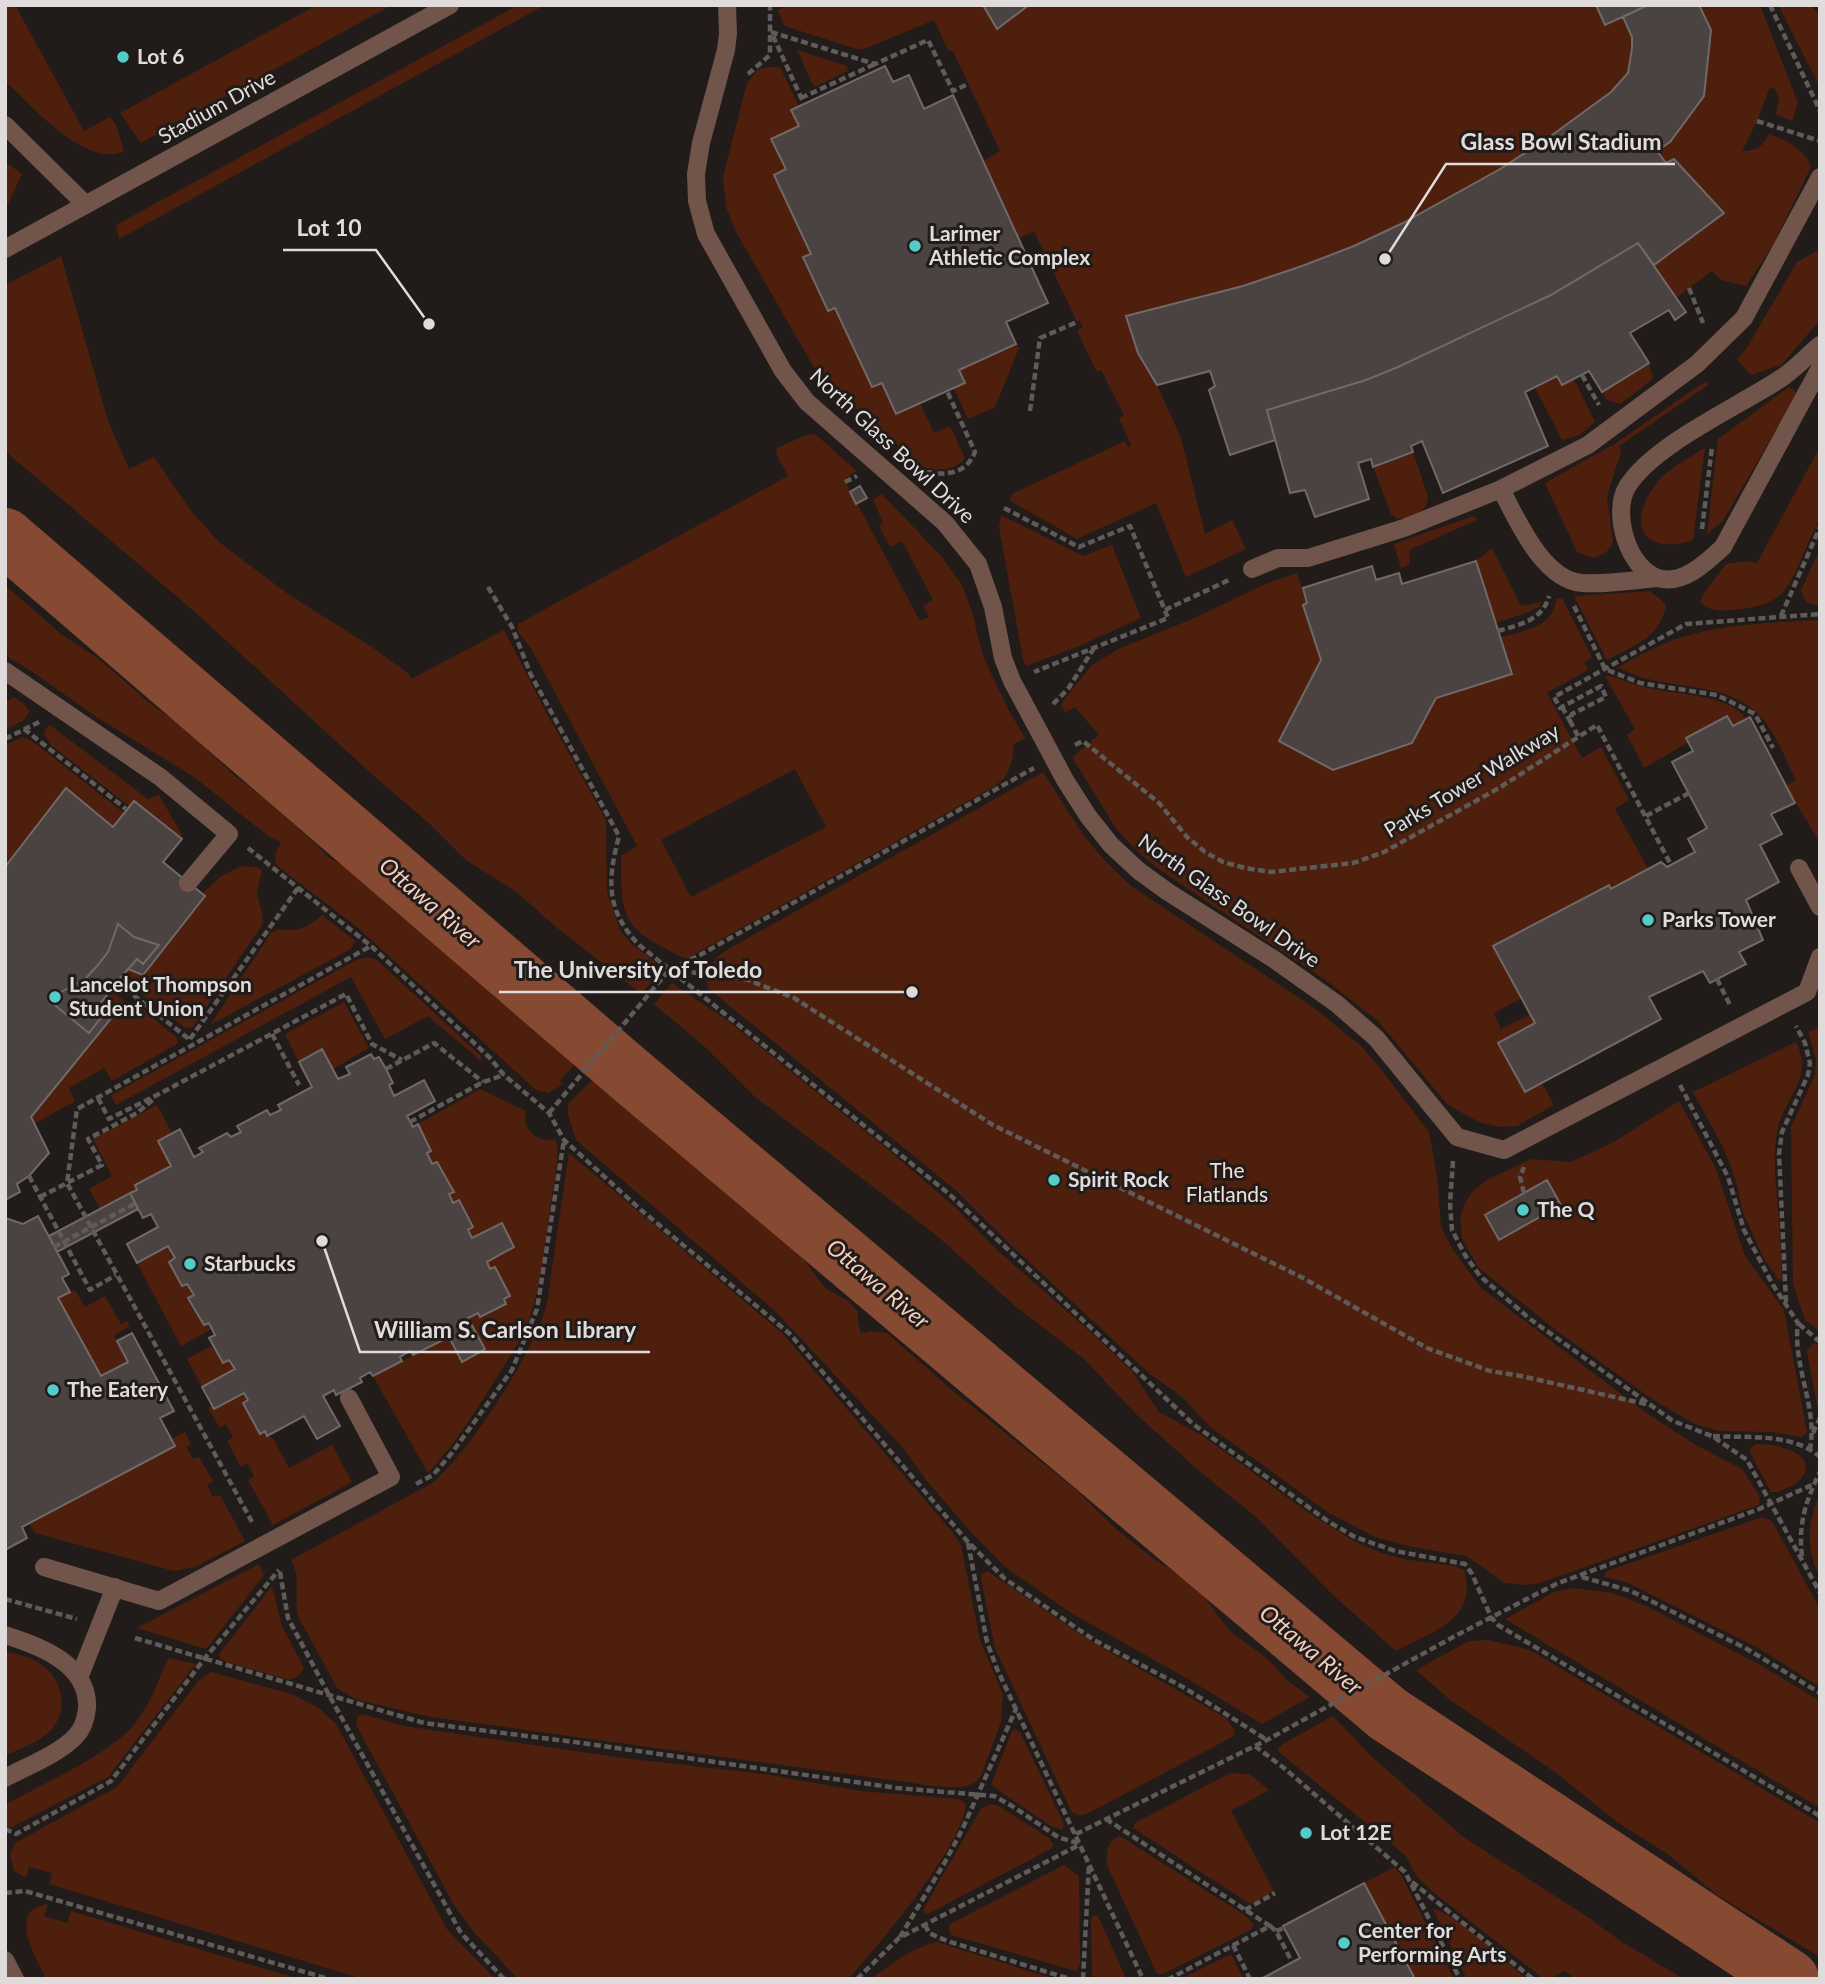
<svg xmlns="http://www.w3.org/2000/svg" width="1825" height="1984" font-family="Lato,sans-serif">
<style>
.green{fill:#4e1f0c;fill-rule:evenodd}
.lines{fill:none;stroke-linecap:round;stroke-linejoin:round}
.river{stroke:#864931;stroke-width:58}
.building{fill:#4a4341;stroke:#706967;stroke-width:2}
.path{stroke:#5f5b59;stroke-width:4.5;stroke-dasharray:7 3.5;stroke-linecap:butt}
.minor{stroke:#71554a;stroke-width:18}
.poi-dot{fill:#54cdc8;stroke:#211c1a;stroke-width:2.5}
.labels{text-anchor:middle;stroke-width:6;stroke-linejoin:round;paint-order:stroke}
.poi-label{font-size:21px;font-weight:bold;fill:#e0dcdb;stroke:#211c1a;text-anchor:start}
.street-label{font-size:21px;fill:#e0dcdb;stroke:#211c1a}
.park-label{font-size:21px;fill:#f3dfd8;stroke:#211c1a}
.water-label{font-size:23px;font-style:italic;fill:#f4cdbf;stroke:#211c1a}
.leader{fill:none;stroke:#e0dcdb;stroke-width:2.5}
.callout-dot{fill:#e0dcdb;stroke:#211c1a;stroke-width:2.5}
.callout-label{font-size:23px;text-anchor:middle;font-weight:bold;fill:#e0dcdb;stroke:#211c1a;stroke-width:6;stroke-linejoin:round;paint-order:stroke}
</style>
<rect width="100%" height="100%" fill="#211c1a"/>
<!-- green -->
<path class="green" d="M5,5h10l69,126 26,-14 6,8 8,26c-37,19 -94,-47 -119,-70z
M317,5h75l-251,138 -21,-30z
M518,5h27l-426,234 -3,-14z
M790,5h970l38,98 -6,18 -16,-7 3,-17 -4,-8 -5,-2 -13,34 -15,30c14,1 22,-6 27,-17 17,6 36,15 42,33l-37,76 -28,43 -25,-6 -9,-9 -36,27 10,14 -11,8 -7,-10 -37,23 18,30 4,16 -33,25 -13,-4 -18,-29 -15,8 21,43 -17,14 -16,4 -27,-52 -10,4 23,54 -105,47 -21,-52 -11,4 17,52c-1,16 -17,22 -31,22l-6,-5 -21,-55 -12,5 11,35 -54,18 -10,-27 -15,3 -15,-52 -45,14 -20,-84 -53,14 24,53 24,96 27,-14 14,29 -60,28 -30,-74 -79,36 -68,-39 5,-7 111,-52 3,6 3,-2 -12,-27 5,-3 -23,-45 -4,2 -20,-41 6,-4 -3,-6 -3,1 -43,-91 -16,8 -35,-78 17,-10 -47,-100 -5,-1 -14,-30 -70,29h-8l-71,-23 -8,-16z
M1778,5h33l9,10v72z
M797,50l50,16 1,5 -34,16z
M769,67h11l19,39 -7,4 7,16 -28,13 15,30 -12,6 37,79 -8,4 25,53 7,-3 37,79 10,-4 14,31 24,-11 14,30 16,-7 15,32c-10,13 -26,13 -42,9l-98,-85 -13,-18 -76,-132 -10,-25 -3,-30 24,-94 10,-13z
M5,162l17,12 -17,36z
M1820,249v71l-39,45 -30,10 -14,-15 9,-11 51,-87z
M61,256l47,165 21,48 25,-12 37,54 28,31 69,52 84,53 37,27 2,5 93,-49 41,80 61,110 1,72 13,38 11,13 25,20 -1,14 -13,17 -86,-67 -38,-34 -52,-33 -34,-34 -68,-59 -169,-155 -190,-161v-166z
M1016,344l3,4 -24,59 -27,12 -14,-31 11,-5 -6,-13z
M1706,381l2,4 -89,61 2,6 -14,44 6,45c-3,11 -10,13 -20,17l-16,-6 -32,-69 71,-40z
M1789,387l7,5 -2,8 -72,122 -15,12 11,-95z
M815,434l42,37 -13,8 76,142 9,-4 -6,-11 10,-6 -31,-59 -12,6 -11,-21 4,-3 -10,-24 9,-5 60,63 20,28 10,27 11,44 25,53 17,29 -11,6c-1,17 -4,32 -19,42l-309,173c-60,-31 -66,-34 -65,-103l16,-10 -106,-198 -13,-16v-8l270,-148 -12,-22 1,-6 29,-13zM795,769l31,58 -135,70 -30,-57z
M1705,447l-12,93c-52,17 -67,-18 -36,-57 11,-15 33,-25 48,-36z
M1820,447c0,22 1,44 0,66 -1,11 -10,24 -14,35 -16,37 -21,57 -66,61 -14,2 -30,4 -40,-7l4,-9 22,-29 22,-3 9,2z
M1001,515l82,41 29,-11 29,73 -64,29 -51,19 -3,-7 -24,-132z
M1473,516l4,4 -68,30 1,14 -9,4 -7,-24z
M1492,548l29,58 20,-4 -2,5 -13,6 -31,10 -19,-62z
M1820,549v57l-14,-3 -5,-13z
M1297,573l10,30 -4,2 18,55 -42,81 54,28 79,-26 24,-45 76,-24 -12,-37c22,-5 55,-10 56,-38l6,-1 30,59 -8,5 4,8 -41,23 35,65 19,-11 28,53 -14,9 34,61 -38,19 -3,-4 -115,61 29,52 -28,15 7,16 30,-15 4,9 -37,20 27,49 17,-9 12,22 -37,21 -17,1 -21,-5 -31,-17 -70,-84 -50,-39 -168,-112 -21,-17 -22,-23 -45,-73 27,-22 -24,-28 -10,6 -4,-9 30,-38 27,-17 79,-32 66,-32z
M5,585l56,49 38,25 54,47 27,18 54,51 29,22 55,49 11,12 27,14 74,61 55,51 11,15 28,18 44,39 10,5 -18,20 3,3 -14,9 -13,-3 -179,-163 -81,-62 -1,-10 6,-13 -13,-6 -74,-59 -96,-59 -70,-49 -19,-11 -4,-9z
M1650,591l16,13c-4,33 -32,41 -59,56l-33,-64z
M1820,620v223l-34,-57 10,-6c-10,-19 -19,-44 -33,-61 -35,-43 -101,-25 -145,-52 21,-11 43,-24 65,-30 44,-14 91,-14 137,-17z
M1605,676h6c12,4 24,9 37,12 25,6 85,7 98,31l-13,7 -6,-10 -38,26 -45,26 -17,-33 8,-6z
M14,697l12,9 3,6 -5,8 -19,10v-28z
M50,725l98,74 11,-4 23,40 -3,2 -45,-36 -5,5 -78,-61 -7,-11 1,-4z
M23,737l9,4 92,72 -11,14 -47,-39 -61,79v-122z
M1043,772l39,61 22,27 27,26 182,121 48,39 19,22 49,64 8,44 4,51 12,23 28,38 164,124 49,32 48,25 18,28 -1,8 -219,78 -15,2 -20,-2 -39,-27 -54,-9 -37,-10 -46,-24 -119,-86 -29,-31 -31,-22 -138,-128 -53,-53 -251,-205 -2,-15 11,-16 8,-6z
M241,866l15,1 6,3 -5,24 6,23 -1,8 -69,102 -8,1 -46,-36 4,-5 -18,-14 3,-4 15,6 62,-78 -3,-3 18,-17z
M322,915l31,24 2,2 -4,8 -141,76 61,-92c9,-6 14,-2 24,-3 11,-2 19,-8 27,-15z
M366,957l11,3 103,95 2,7 -54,-46 -43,23 -34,-62 -235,128 -5,-10 245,-135z
M672,983l56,38 157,126 70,60 43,44 96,84 38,36 27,41 44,24 103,75 48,30 25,11 24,7 51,7 10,4c15,50 -33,62 -68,81l-61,-54 -79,-80 -60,-49 -60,-54 -52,-55 -69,-53 -79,-71 -183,-140 -50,-50 -49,-41z
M111,990l18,15 10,1 38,32v6l-65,37 -8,-13 -35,20 6,13 -41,23 -3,-7 82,-100 -13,-13z
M344,1002l25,46 -36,21 -34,-7 -14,-28z
M1820,1027v305l-15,-12 -12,-36 -2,-157 24,-52 1,-15 -8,-28z
M1796,1042c18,36 -10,53 -18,86 -6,26 -2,55 0,81 2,24 3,47 4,71l-4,-1 -14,-20 -21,-46 -7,-32 -12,-32 -31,-57z
M595,1077l30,30 27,17 26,7 34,31v13l89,81 24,32 23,13 10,11v11l3,10 10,-2 16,2 66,58 122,98 40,39 39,31 30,19 17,15 29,38 38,28 21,23 21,15 -48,27 -74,-45 -117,-66 -67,-47 -33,-34 -45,-52 -22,-31 -128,-137 -200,-172 -8,-26v-10z
M480,1089l46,22c-6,18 13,33 29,28 7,14 -2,47 -4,63 -6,38 -9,78 -21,115 -6,19 -18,36 -28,52 -23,37 -45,73 -74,104l-55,-97 76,-39 13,24 22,-12 -16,-31 10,-5 3,4 25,-13 -2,-5 6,-3 -15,-29 -5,2 -3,-7 27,-15 -12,-24 -30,15 -4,-8 5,-3 -14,-27 -6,2 -4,-8 4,-2 -15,-30 -6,2 -5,-11 4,-2 -13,-27z
M1679,1101l37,68 29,87 39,54 23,122 -5,5 -31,-5 -52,-1 -24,-7 -43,-25 -95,-68 -79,-64 -16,-29 -2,-21 5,-14 7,-11 13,-11 46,-22 40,3 41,-19z
M157,1105l15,28 -14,8 13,25 -36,19 2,5 -37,19 -11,-20 23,-13 -19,-37z
M569,1153l214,181 170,199 8,12 19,95 23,55 -2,27 -20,54c-4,4 -8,8 -14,10 -19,4 -50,-3 -69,-5l-467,-64 -74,-17 -20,-12 -39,-72c-5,-22 4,-36 -7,-56l143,-78c38,-35 97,-125 112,-175 4,-17 5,-36 8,-53 5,-34 10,-68 15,-101z
M168,1246l7,12 -6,4 13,24 5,-2 7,11 -5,3 14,27 6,-2 3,6 -31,17 -44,-83z
M75,1290l10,17 20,-11 16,28 6,-3 3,5 -16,10 14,26 -27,14 -43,-78z
M1815,1343l5,3 -1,70 -12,-64 5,-8z
M213,1345l10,18 6,-3 6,9 -33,18 -15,-28z
M244,1393l4,7 -5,3 16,30 6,-2 2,5 6,2 16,30 43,-23 20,37 -79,43 -25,-45 6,-4 -7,-13 -6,4 -14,-26 6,-4 -7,-13 -6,4 -12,-20 4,-3 3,4z
M185,1432l6,12 -5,3 7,12 6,-2 14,24 -6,4 6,12 7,-2 25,46 -50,26 -21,4 -139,-38 -6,-9 146,-78 -4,-7z
M1756,1444c24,-1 69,12 41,39 -9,4 -16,10 -26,9l-20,-38 -1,-6z
M1820,1491v87c-16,-34 -11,-54 0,-87z
M1762,1517l10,4 48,88v78l-60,-38 -134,-67 -22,-5 3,-6z
M259,1564l5,11 -58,74 -69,-21z
M987,1571l102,69 137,78 9,13 -1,5 -147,78c-7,2 -11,1 -16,-3l-76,-163 -14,-69v-4z
M272,1586l10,40 22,42 -5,8 -10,4 -63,-18 -6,-4 -1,-4z
M1574,1588l39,5 35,14 114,59 58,35v107l-315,-189 49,-27z
M1488,1640l42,10 290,173v134l-103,-62 -48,-40 -52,-33 -62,-50 -105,-72 -34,-30 53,-29z
M5,1652c31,4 54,18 57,50 1,12 -7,26 -17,33 -11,9 -27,14 -40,21z
M168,1658l28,6 -88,113 -98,51 -4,-3v-21c35,-19 109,-52 131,-83 14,-19 22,-41 31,-63z
M211,1672l81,22 27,14 17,16 111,205 48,50h-132l-314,-95 3,-11 -23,-6 -3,11 -12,-7 -4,-16 5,-12 102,-56 82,-107z
M362,1714l42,12 219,32 141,16 96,17 99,8 7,5c-3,41 -88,143 -118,175h-330l-45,-48 -19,-26 -98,-180 1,-7z
M1333,1716l39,41 90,79 127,82 33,24 62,37h-108l-12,-8 -14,8h-6l-111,-87 -16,-15 -11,-21 -127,-104 -1,-4 5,-4z
M1015,1729l6,5 43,90 -2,6 -11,-4 -60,-41 21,-54z
M1230,1773l19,1 20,16 -38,21 43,80 -24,13 -117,-76 2,-5z
M991,1804l6,1 52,33 4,6 -1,4 -124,66 -4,-2v-4l55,-96 3,-4z
M1120,1836l126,80 7,8 -1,5 -89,45h-6l-50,-109c-1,-12 0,-25 13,-29z
M1064,1865l15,11 1,88 -4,7 -125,-36 -2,-6 1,-5z
M1394,1867l7,8 53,104h-39l-51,-96z
M48,1904l-4,12 23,7 4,-12 228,68h-253c-10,-22 -40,-69 2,-75z
M1433,1909c19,2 76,55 94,70h-60z
M1096,1915l4,5 26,59h-30l-4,-5 -1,-53 1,-4z
M937,1942l114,36 2,1h-182c21,-16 41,-31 66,-37z
M1231,1954l13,25h-63z"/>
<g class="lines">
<!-- river -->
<path class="river" d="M5,537l624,537 759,640 402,265"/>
</g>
<!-- building -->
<path class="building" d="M983,5h46l-32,24z
M1596,5h52l-43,20z
M1648,5h51l12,25 -7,66 -34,46 -13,9 9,12 8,-4 50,54 -70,52 -16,-22 -87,52 -153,72 -32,13 -99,30 8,30 -45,15 -21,-65 6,-4 -5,-15 -53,14 -19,-32 -12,-37 117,-30 59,-20 52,-20 49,-23 97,-54 48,-31 63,-46 17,-19 4,-25v-11l-9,-20z
M885,66l8,16 16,-7 15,34 29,-14 95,208 -42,19 10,22 -57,26 6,13 -69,31 -14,-31 -10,4 -37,-79 -7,3 -25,-54 8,-3 -37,-79 12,-6 -15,-30 28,-13 -8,-16z
M1638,243l48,69 -11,8 -6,-10 -39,23 19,30 -47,29 -13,-21 -27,14 -5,-9 -32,16 23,54 -105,47 -21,-52 -11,5 2,6 -40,15 -2,-8 -13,4 11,36 -54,18 -10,-27 -15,3 -23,-83 99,-30 32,-13 153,-72z
M860,486l7,12 -11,6 -6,-12z
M1476,561l36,113 -76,24 -24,45 -79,27 -54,-29 42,-81 -18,-55 4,-2 -4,-15 69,-22 4,14 23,-7 3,11z
M1727,716l6,10 17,-9 45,86 -24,11 11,20 -22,11 19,37 -33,18 17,40 -24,12 7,12 -36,19 -7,-12 -54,26 12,22 -136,73 -27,-49 37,-20 -42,-77 116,-61 2,4 50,-27 6,5 28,-15 -7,-13 19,-11 -35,-66 21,-11 -7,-13z
M66,788l47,39 21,-26 48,38 -19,23 42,34 -62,79 -15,-6 -28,35 13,12 -82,101 18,36 -20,23 -12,8 3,8 -15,8v-333z
M118,924l16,13 25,8 -16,19 -6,-5 -20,23 -17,22 6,7 -17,22 -38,-31 7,-8 28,-16 11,-12 11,-14z
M322,1049l16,30 12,-5 -4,-7 25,-13 3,5 5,-2 7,12 7,14 -4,2 5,11 30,-16 11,21 -28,15 6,11 5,-3 13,27 -4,2 5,11 5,-2 17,30 -5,2 4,9 6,-3 14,27 -5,3 4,8 30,-15 12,24 -27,15 3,7 5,-2 15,29 -6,3 2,5 -26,13 -2,-4 -10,5 17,31 -23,13 -13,-25 -36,18 -3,-4 -10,6 2,4 -29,15 -3,-4 -10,6 2,4 -26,13 -2,-5 -11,6 17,30 -23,13 -13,-23 -37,20 -2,-5 -5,3 -17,-31 5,-3 -4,-7 -30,16 -12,-22 33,-18 -6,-9 -6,3 -10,-18 -4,-7 6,-3 -6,-12 -5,2 -16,-27 6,-3 -7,-11 -5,2 -13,-24 6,-4 -7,-12 -31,17 -10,-19 31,-17 -7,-13 -8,4 -13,-25 7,-3 -2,-5 36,-19 -13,-25 22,-12 14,28 9,-5 -4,-4 28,-15 4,4 10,-5 -4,-6 30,-16 3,5 11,-5 -3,-5 34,-18 -13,-25z
M1547,1180l14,25 -62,35 -14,-25z
M130,1193l8,16 -81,43 -8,-16z
M38,1216l31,58 -7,4 8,14 -12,6 43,78 27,-14 -11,-21 15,-8 42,78 -14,7 15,28 -153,81 5,11 -22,12v-332l18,6z
M1364,1883l51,96h-154l39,-21 -17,-32z"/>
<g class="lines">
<!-- path -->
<path class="path" d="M1770,5l50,106
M771,32l104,32 53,-24 25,51 15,-7
M773,36l31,68
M748,74l22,-19v-50
M801,98l74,-34
M1757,121l63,20
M1689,288l14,35
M1582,375l17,30
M1030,411l10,-73 37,-16
M927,472c20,4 40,1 48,-20l-28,-61
M845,482l12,-6
M1004,508l75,39 51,-21 38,92 -134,54
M1702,529l10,-82
M488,587l24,40 19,48 88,161c-12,46 -13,74 20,109l309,248 245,231 136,98 26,15 40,14 70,13 7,10 19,43 7,8 322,191
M1574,606l31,63 35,14 77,12 38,19 18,34
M1165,610l66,-31
M1781,616l39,-89
M1498,631c21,-6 45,-11 51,-35
M1053,704l15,-15 26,-41
M1562,707l8,14
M24,729l102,80
M1578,736l-8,-15 2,-7 34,-17 -5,-11 -41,22 -6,-11 132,-73 134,-10
M5,739l34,-17
M1075,745l8,-4 76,62 28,34 18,15 18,10 22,6 26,4 82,-9 31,-11 115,-64 98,-63 74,140
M1646,816l43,-23
M248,848l123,98 119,112 14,17 45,38 15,27 77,70 149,124 178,208 37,37 89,61 89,47 84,53
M671,969l38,6 20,1 19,4 46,18 199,127 310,153 124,70 63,23 31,5 129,29
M1717,979l14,28
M117,982l73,58
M272,1034l27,51
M190,1039l108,-151
M386,1069l48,-26 49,39
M1680,1085l48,92 16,53 29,55 25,38c-6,42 20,84 12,126
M98,1098l11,21 52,-26 185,-99 26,50 30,16
M549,1113l121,-144 30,-14 334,-187
M410,1122l73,-40 21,-7
M1453,1161l-3,42 2,27 13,25 15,21 50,43 143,102 39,15 35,24 73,133
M29,1176l61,114 26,-15
M1524,1193l-4,-16 4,-10
M40,1197l62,-32 -14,-26 49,-26 18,-15
M54,1247l82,-44
M1786,1302l-7,-148 3,-22 26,-57 2,-12 -5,-20 -9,-17
M1799,1324l21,18
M1813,1433l7,-15
M1713,1436c34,2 81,-3 107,21
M416,1484l17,-9 18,-21 61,-84 25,-61 27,-169
M252,1522l-185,-339 10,-74 294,-163
M968,1543l19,99 10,27 146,310
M1802,1556c-4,-32 4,-56 18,-84
M280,1572l8,46 41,77 132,238 43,46
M1582,1577l49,14 116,58 73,44
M5,1599l72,20
M135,1638l289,85 158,20 315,45 97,8 18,10 46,31 22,7
M1255,1746l29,22 121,104 55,107
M1106,1819l164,107 -101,53
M5,1829l11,5 95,-53 94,-123 74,-88
M1076,1834l191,-94 188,-104 101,-52 203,-75 53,-24
M1412,1882l121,97
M5,1893l20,-2 304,88
M1245,1910l30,-17
M925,1925l4,8 18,8 123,38
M1270,1926l6,5 16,31
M1276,1931l8,-3
M900,1937l45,-75 17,-32 54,-121
M1233,1945l17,34
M857,1979l42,-41 180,-93
M1083,1979l6,-115"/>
<!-- minor -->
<path class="minor" d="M727,5l1,29 -2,16 -25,93 -5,31 1,27 9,33 77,137 24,31 138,121 33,41 15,43 10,51 9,23 53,99 23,36 23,29 28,26 29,21 107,68 62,44 39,34 81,99 47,13 303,-158 13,-35
M5,125l81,80
M5,249l445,-244
M1820,345c-12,10 -24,23 -37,32 -41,28 -130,67 -156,110 -15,25 0,81 31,91 24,8 49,-16 65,-31l97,-179
M1501,489c16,31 42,91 81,94 25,2 51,-3 76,-5
M1252,569l26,-11h30l96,-30 97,-39 87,-44 109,-81 47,-46 76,-141
M5,671l155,106 69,57 -41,49
M1799,868l21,39
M44,1567l115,34 232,-124 -42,-79
M5,1635c35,11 84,29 82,73 -1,11 -5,22 -12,29 -18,18 -48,29 -70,41
M79,1678l36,-91
M5,1960l10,19"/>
</g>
<!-- markers -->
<g class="poi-dot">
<circle cx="123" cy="57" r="7"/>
<circle cx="915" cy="246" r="7"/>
<circle cx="1648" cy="920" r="7"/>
<circle cx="55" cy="997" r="7"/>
<circle cx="1054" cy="1180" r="7"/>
<circle cx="1523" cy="1210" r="7"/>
<circle cx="190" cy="1264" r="7"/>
<circle cx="53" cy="1390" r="7"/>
<circle cx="1306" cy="1833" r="7"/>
<circle cx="1344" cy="1943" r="7"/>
</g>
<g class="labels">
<!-- poi labels -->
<g class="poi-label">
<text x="137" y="64">Lot 6</text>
<text x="929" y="241">Larimer<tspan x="929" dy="24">Athletic Complex</tspan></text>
<text x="1662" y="927">Parks Tower</text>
<text x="69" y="992">Lancelot Thompson<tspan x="69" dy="24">Student Union</tspan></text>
<text x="1068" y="1187">Spirit Rock</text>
<text x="1537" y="1217">The Q</text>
<text x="204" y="1271">Starbucks</text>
<text x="67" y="1397">The Eatery</text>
<text x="1320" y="1840">Lot 12E</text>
<text x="1358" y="1938">Center for<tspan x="1358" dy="24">Performing Arts</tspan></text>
</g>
<!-- street labels -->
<g class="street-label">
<text transform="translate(217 107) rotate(-29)" y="7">Stadium Drive</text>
<text transform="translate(892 446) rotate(43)" y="7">North Glass Bowl Drive</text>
<text transform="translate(1472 781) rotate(-31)" y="7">Parks Tower Walkway</text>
<text transform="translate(1229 901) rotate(35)" y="7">North Glass Bowl Drive</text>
</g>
<!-- park labels -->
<g class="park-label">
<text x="1227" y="1178">The<tspan x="1227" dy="24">Flatlands</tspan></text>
</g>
<!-- water labels -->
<g class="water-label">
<text transform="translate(430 903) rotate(41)" y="8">Ottawa River</text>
<text transform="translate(878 1284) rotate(40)" y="8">Ottawa River</text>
<text transform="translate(1311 1650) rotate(40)" y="8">Ottawa River</text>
</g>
</g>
<!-- callouts -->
<path class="leader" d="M1385 259L1446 164H1675M429 324L376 250H283M912 992L777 992H499M322 1241L360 1352H650"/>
<g class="callout-dot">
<circle cx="1385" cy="259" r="7"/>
<circle cx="429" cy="324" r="7"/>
<circle cx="912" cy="992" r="7"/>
<circle cx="322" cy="1241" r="7"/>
</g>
<g class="callout-label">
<text x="1561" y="150">Glass Bowl Stadium</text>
<text x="329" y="236">Lot 10</text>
<text x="638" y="978">The University of Toledo</text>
<text x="505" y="1338">William S. Carlson Library</text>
</g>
<!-- border -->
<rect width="1825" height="1984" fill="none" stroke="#e0dcdb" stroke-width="14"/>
</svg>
